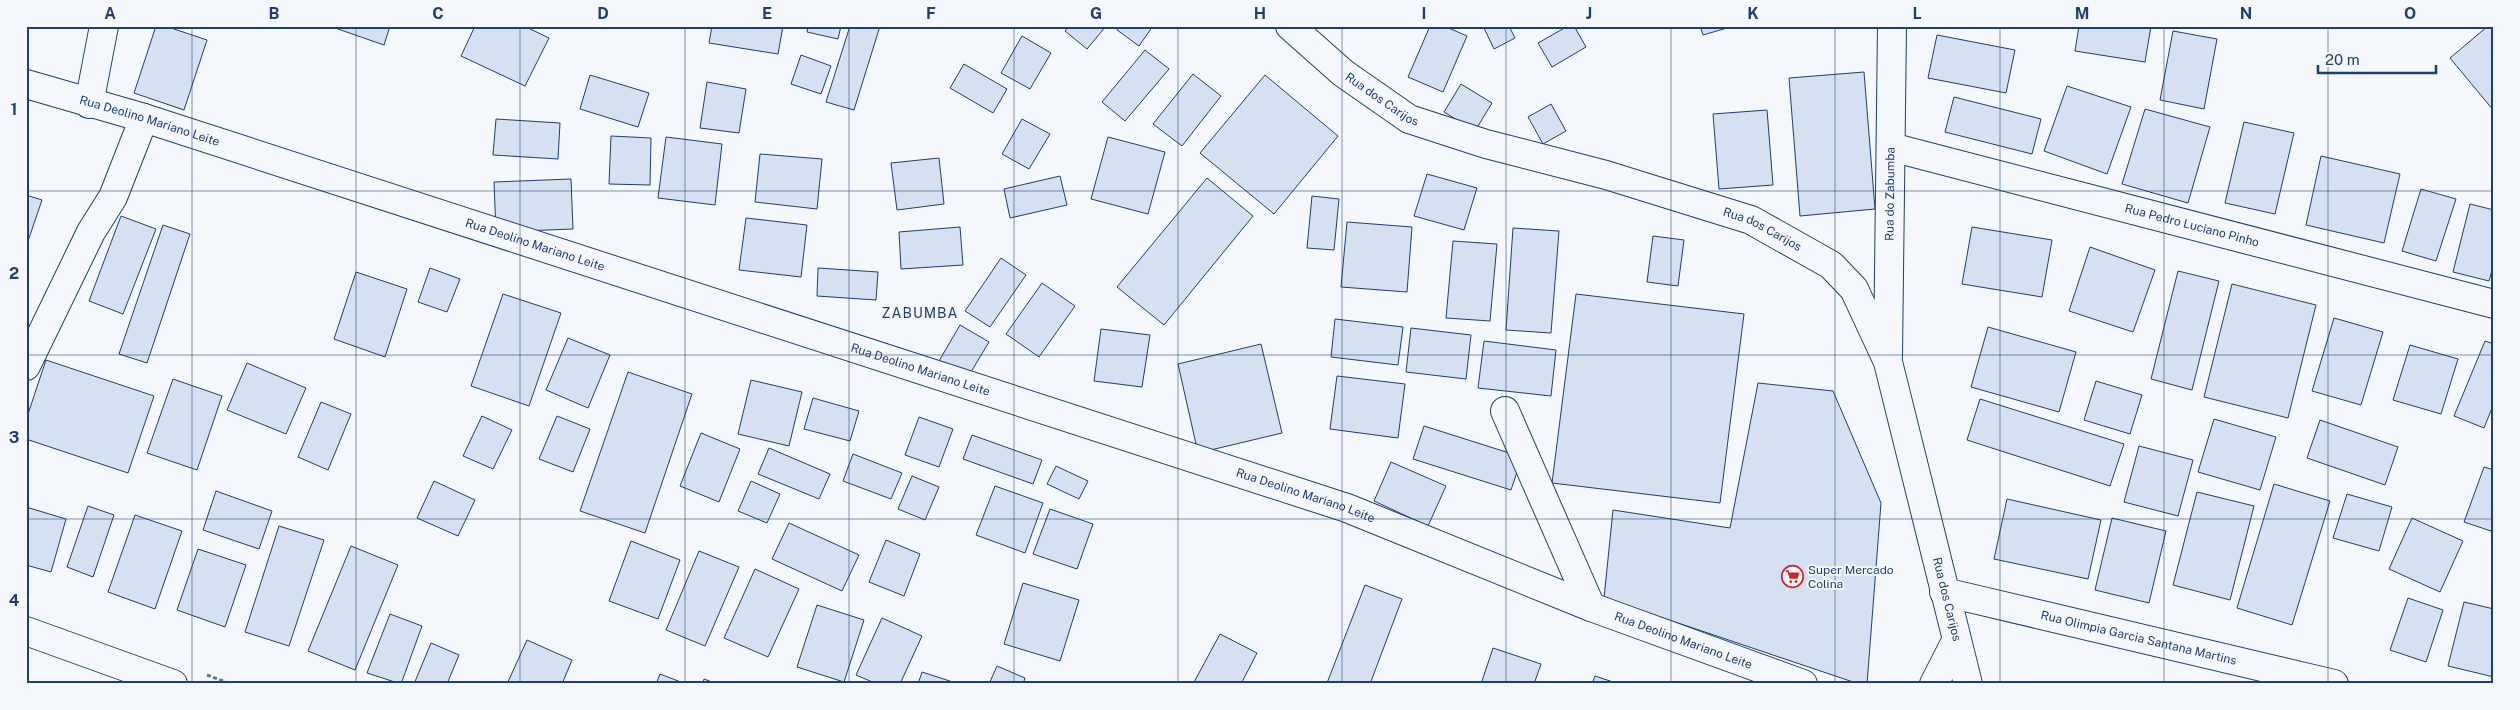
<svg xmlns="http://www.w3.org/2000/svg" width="2520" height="710" font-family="'Public Sans',sans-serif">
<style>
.building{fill:#d5e0f0;stroke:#1d3f73}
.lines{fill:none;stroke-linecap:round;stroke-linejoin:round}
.minor-casing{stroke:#1d3f73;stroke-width:30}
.path{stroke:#5e769c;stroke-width:3;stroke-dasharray:4 2.5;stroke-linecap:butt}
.minor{stroke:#f4f7fb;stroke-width:28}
.grid{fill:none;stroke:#1d3f73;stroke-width:1;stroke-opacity:0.55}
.labels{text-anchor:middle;stroke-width:4;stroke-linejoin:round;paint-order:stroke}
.street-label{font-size:12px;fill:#1d3f73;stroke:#f4f7fb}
.poi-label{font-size:12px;fill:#1d3f73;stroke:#f4f7fb;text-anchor:start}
.neighbourhood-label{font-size:14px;letter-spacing:1px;fill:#1d3f73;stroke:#f4f7fb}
.neatline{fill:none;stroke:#1d3f73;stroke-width:2}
.grid-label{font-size:16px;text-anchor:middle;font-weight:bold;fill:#1d3f73}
</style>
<rect width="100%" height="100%" fill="#f4f7fb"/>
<!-- building -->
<path class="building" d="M156,26h9l42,14 -23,70 -50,-17z
M336,26h54l-6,19 -49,-17z
M475,26h49l25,12 -24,48 -64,-30z
M712,26h71l-5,28 -69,-11z
M808,26h33l-3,13 -31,-7z
M850,26h30l-26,84 -28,-8z
M1069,26h37l-19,23 -22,-18z
M1119,26h34l-14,20 -22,-16z
M1430,26h14l23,10 -24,56 -35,-15z
M1483,26h26l6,12 -21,11z
M1568,26h6l12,21 -34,20 -14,-24z
M1700,26h34l-31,9z
M2079,26h72l-6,36 -70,-11z
M2488,26h6v85l-44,-53z
M2173,31l44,8 -13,70 -44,-9z
M1937,35l78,15 -9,43 -78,-15z
M1022,36l29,17 -21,36 -29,-16z
M1145,50l24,19 -44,52 -23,-19z
M801,55l30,11 -10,28 -30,-10z
M964,64l43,25 -14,24 -43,-25z
M1864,72l11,137 -75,7 -11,-138z
M1193,74l28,22 -39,50 -29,-22z
M590,75l59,18 -11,34 -58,-18z
M1265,75l73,61 -64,78 -74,-61z
M707,82l39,7 -7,44 -39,-5z
M1461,84l31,19 -17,28 -31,-19z
M2067,86l64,21 -24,67 -63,-23z
M1954,97l87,22 -9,35 -87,-22z
M1551,104l15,27 -23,13 -15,-27z
M2145,109l65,18 -22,76 -66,-19z
M1767,110l6,75 -54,4 -6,-75z
M496,119l64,4 -2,36 -65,-4z
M1022,119l28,15 -21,35 -27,-15z
M2244,122l50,11 -19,81 -50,-11z
M611,136l40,2 -1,47 -41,-1z
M666,137l56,7 -7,61 -57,-7z
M1108,137l57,15 -17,62 -57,-15z
M760,154l62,5 -5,50 -62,-7z
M2321,156l79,18 -16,69 -78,-18z
M939,158l5,46 -47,6 -6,-47z
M1427,174l50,14 -13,42 -50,-14z
M1060,176l7,29 -57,13 -6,-29z
M1207,178l46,38 -89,109 -47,-38z
M571,179l2,50 -77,3 -2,-50z
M2421,189l35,10 -20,62 -34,-10z
M26,195l16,5 -16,47z
M1312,196l27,3 -5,51 -27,-2z
M2470,204l24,6v53l-5,18 -36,-9z
M121,216l35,13 -33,85 -34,-13z
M746,218l61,7 -6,52 -62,-7z
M1347,222l65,5 -5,65 -66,-5z
M163,225l27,9 -43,129 -28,-9z
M960,227l3,38 -62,4 -2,-37z
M1972,227l80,13 -10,57 -80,-13z
M1513,228l46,3 -8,102 -45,-3z
M1653,236l31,4 -6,46 -31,-4z
M1453,241l44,3 -7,77 -44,-3z
M2090,247l65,23 -22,62 -64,-21z
M1001,258l25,17 -36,52 -25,-16z
M430,268l30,11 -13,33 -29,-10z
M818,268l60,4 -2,28 -59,-4z
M2178,271l41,10 -27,109 -41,-11z
M356,272l51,17 -22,68 -51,-18z
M1042,283l33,23 -36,51 -33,-23z
M2232,284l84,21 -28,113 -84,-21z
M503,294l58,19 -32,93 -58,-20z
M1576,294l168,20 -24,189 -168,-20z
M2334,318l49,14 -22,73 -49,-14z
M1335,319l68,8 -5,38 -67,-8z
M960,325l29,17 -21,35 -29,-16z
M1988,327l88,25 -17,60 -88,-25z
M1411,328l60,7 -5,44 -60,-7z
M1101,329l49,6 -8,52 -48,-6z
M568,338l42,17 -22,53 -42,-18z
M1484,341l72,9 -5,46 -73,-8z
M2485,341l9,3v59l-10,25 -30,-12z
M1261,344l21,89 -84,20 -20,-89z
M2410,345l48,14 -17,55 -48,-14z
M46,360l108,36 -26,77 -102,-34v-19z
M247,363l59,25 -20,46 -59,-24z
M628,372l64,22 -47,139 -65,-22z
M1337,376l68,8 -7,54 -68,-9z
M173,379l49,17 -25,74 -50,-17z
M751,380l51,12 -13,54 -51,-12z
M2096,381l46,14 -12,39 -46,-14z
M1758,383l75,8 48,112 -14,181h-8l-255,-86 9,-88 117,18z
M813,398l46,13 -9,30 -46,-12z
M1980,399l144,45 -14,42 -143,-46z
M321,402l30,12 -23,56 -30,-13z
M482,416l30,14 -19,39 -30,-13z
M557,416l33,13 -17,43 -34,-13z
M919,417l34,12 -14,38 -34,-12z
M2214,419l62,18 -16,53 -62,-18z
M2320,420l78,27 -13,38 -78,-27z
M1424,426l98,31 -11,33 -98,-31z
M701,433l39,16 -21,53 -39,-16z
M972,435l70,25 -9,24 -70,-25z
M2139,446l54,14 -15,56 -54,-14z
M769,448l61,26 -11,25 -61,-25z
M853,454l49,19 -11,26 -48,-18z
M1391,462l55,24 -18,40 -54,-25z
M1056,466l32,15 -9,18 -32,-15z
M2484,467l10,3v62l-30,-10z
M912,476l27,11 -14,33 -27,-11z
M434,481l41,19 -17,36 -41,-18z
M751,481l29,13 -13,29 -29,-12z
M2274,484l56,17 -38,124 -55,-17z
M995,486l48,17 -18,50 -49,-18z
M216,491l56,20 -13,38 -56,-19z
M2197,492l57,14 -24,94 -57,-15z
M2347,494l45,13 -13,44 -46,-13z
M2007,499l94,21 -13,59 -94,-20z
M88,506l26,9 -21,62 -26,-10z
M26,507l40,12 -15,53 -25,-7z
M1050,509l43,15 -16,45 -44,-15z
M135,515l47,16 -27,78 -47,-17z
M2112,518l54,13 -17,72 -54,-13z
M2412,518l51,23 -23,51 -51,-23z
M789,523l70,32 -17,36 -70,-32z
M279,526l45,14 -35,106 -44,-14z
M886,540l34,14 -16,42 -35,-14z
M631,541l49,19 -22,59 -49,-18z
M351,546l47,19 -43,105 -47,-19z
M198,549l48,16 -21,62 -48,-17z
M699,551l40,16 -34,79 -39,-16z
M755,569l44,20 -31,68 -44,-19z
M1023,583l56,17 -19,61 -56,-17z
M1365,585l37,14 -32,85h-41l-2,-1z
M2408,598l35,12 -17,52 -36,-12z
M2464,602l30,7v68l-46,-11z
M817,605l47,15 -20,62 -47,-15z
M390,614l32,12 -21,58 -34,-11z
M882,618l40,18 -22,48h-23l-21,-9z
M1220,634l37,19 -16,31h-48z
M527,640l45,20 -10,24h-55z
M431,643l28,12 -12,29h-33z
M1493,648l48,16 -7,20h-53z
M997,666l28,12 -2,6h-34z
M922,672l37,12h-41z
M660,674l26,10h-30z
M1595,676l24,8h-27z
M704,679l13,5h-15z"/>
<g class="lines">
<defs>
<g id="minor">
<path id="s1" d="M1290,26l53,47 66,46 77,25 120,31 145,45 80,45 23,24 34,73 80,322"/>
<path id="s2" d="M26,84l118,34 1203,390 244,99 212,77"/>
<path d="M89,104l15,-78"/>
<path id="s3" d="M1891,147l603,157"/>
<path id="s4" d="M1888,355l4,-329"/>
<path d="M26,366l65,-134 22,-35 31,-79"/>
<path d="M1505,411l86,196"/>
<path id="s5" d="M1944,592l390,92"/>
<path d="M26,631l147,53"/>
<path d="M1934,684l22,-43"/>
</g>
</defs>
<!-- minor casing -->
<use href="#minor" class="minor-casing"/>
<!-- path -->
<path class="path" d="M207,675l24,9"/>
<!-- minor -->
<use href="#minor" class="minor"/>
</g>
<!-- grid -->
<path class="grid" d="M192,26v658M356,26v658M520,26v658M685,26v658M849,26v658M1014,26v658M1178,26v658M1342,26v658M1506,26v658M1671,26v658M1835,26v658M2000,26v658M2164,26v658M2328,26v658M26,191h2468M26,355h2468M26,519h2468"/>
<!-- icons -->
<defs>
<symbol id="supermarket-ring" viewBox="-11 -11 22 22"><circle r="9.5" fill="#f4f7fb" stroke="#c62828" stroke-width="1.5"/><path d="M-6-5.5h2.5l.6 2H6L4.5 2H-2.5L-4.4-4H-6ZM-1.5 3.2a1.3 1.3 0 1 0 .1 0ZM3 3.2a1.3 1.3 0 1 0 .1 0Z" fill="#c62828"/></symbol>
</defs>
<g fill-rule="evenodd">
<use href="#supermarket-ring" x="1780" y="564" width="25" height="25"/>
</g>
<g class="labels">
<!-- street labels -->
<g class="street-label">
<text dy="4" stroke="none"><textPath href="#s1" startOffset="118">Rua dos Carijos</textPath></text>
<text dy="4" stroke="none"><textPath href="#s2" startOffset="129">Rua Deolino Mariano Leite</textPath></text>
<text dy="4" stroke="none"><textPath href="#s4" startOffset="161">Rua do Zabumba</textPath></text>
<text dy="4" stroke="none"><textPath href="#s3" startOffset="311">Rua Pedro Luciano Pinho</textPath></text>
<text dy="4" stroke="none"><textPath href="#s1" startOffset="522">Rua dos Carijos</textPath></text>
<text dy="4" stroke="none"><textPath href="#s2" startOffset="534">Rua Deolino Mariano Leite</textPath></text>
<text dy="4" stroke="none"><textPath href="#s2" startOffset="939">Rua Deolino Mariano Leite</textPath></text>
<text dy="4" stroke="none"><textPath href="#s2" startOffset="1344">Rua Deolino Mariano Leite</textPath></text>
<text dy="4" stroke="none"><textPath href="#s1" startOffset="958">Rua dos Carijos</textPath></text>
<text dy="4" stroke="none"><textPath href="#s5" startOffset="200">Rua Olimpia Garcia Santana Martins</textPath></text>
<text dy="4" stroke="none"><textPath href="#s2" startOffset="1749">Rua Deolino Mariano Leite</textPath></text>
</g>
<!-- poi labels -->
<g class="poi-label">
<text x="1808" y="574">Super Mercado<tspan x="1808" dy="14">Colina</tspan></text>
</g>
<!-- neighbourhood labels -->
<g class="neighbourhood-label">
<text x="920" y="318">ZABUMBA</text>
</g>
</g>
<!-- border -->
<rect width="2520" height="710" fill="none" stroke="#f4f7fb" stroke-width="55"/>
<!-- scale -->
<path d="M2318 65v8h118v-8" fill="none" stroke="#1d3f73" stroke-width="2.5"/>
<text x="2325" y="65" font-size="15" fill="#1d3f73" stroke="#f4f7fb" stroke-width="4" paint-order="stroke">20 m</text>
<rect x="28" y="28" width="2464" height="654" class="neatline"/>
<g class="grid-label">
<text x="110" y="19">A</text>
<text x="274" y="19">B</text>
<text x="438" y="19">C</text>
<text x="603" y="19">D</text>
<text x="767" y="19">E</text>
<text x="931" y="19">F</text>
<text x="1096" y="19">G</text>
<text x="1260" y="19">H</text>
<text x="1424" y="19">I</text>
<text x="1589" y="19">J</text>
<text x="1753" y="19">K</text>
<text x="1917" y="19">L</text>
<text x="2082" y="19">M</text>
<text x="2246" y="19">N</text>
<text x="2410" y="19">O</text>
<text x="14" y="115">1</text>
<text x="14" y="279">2</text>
<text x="14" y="443">3</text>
<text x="14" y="606">4</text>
</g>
</svg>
